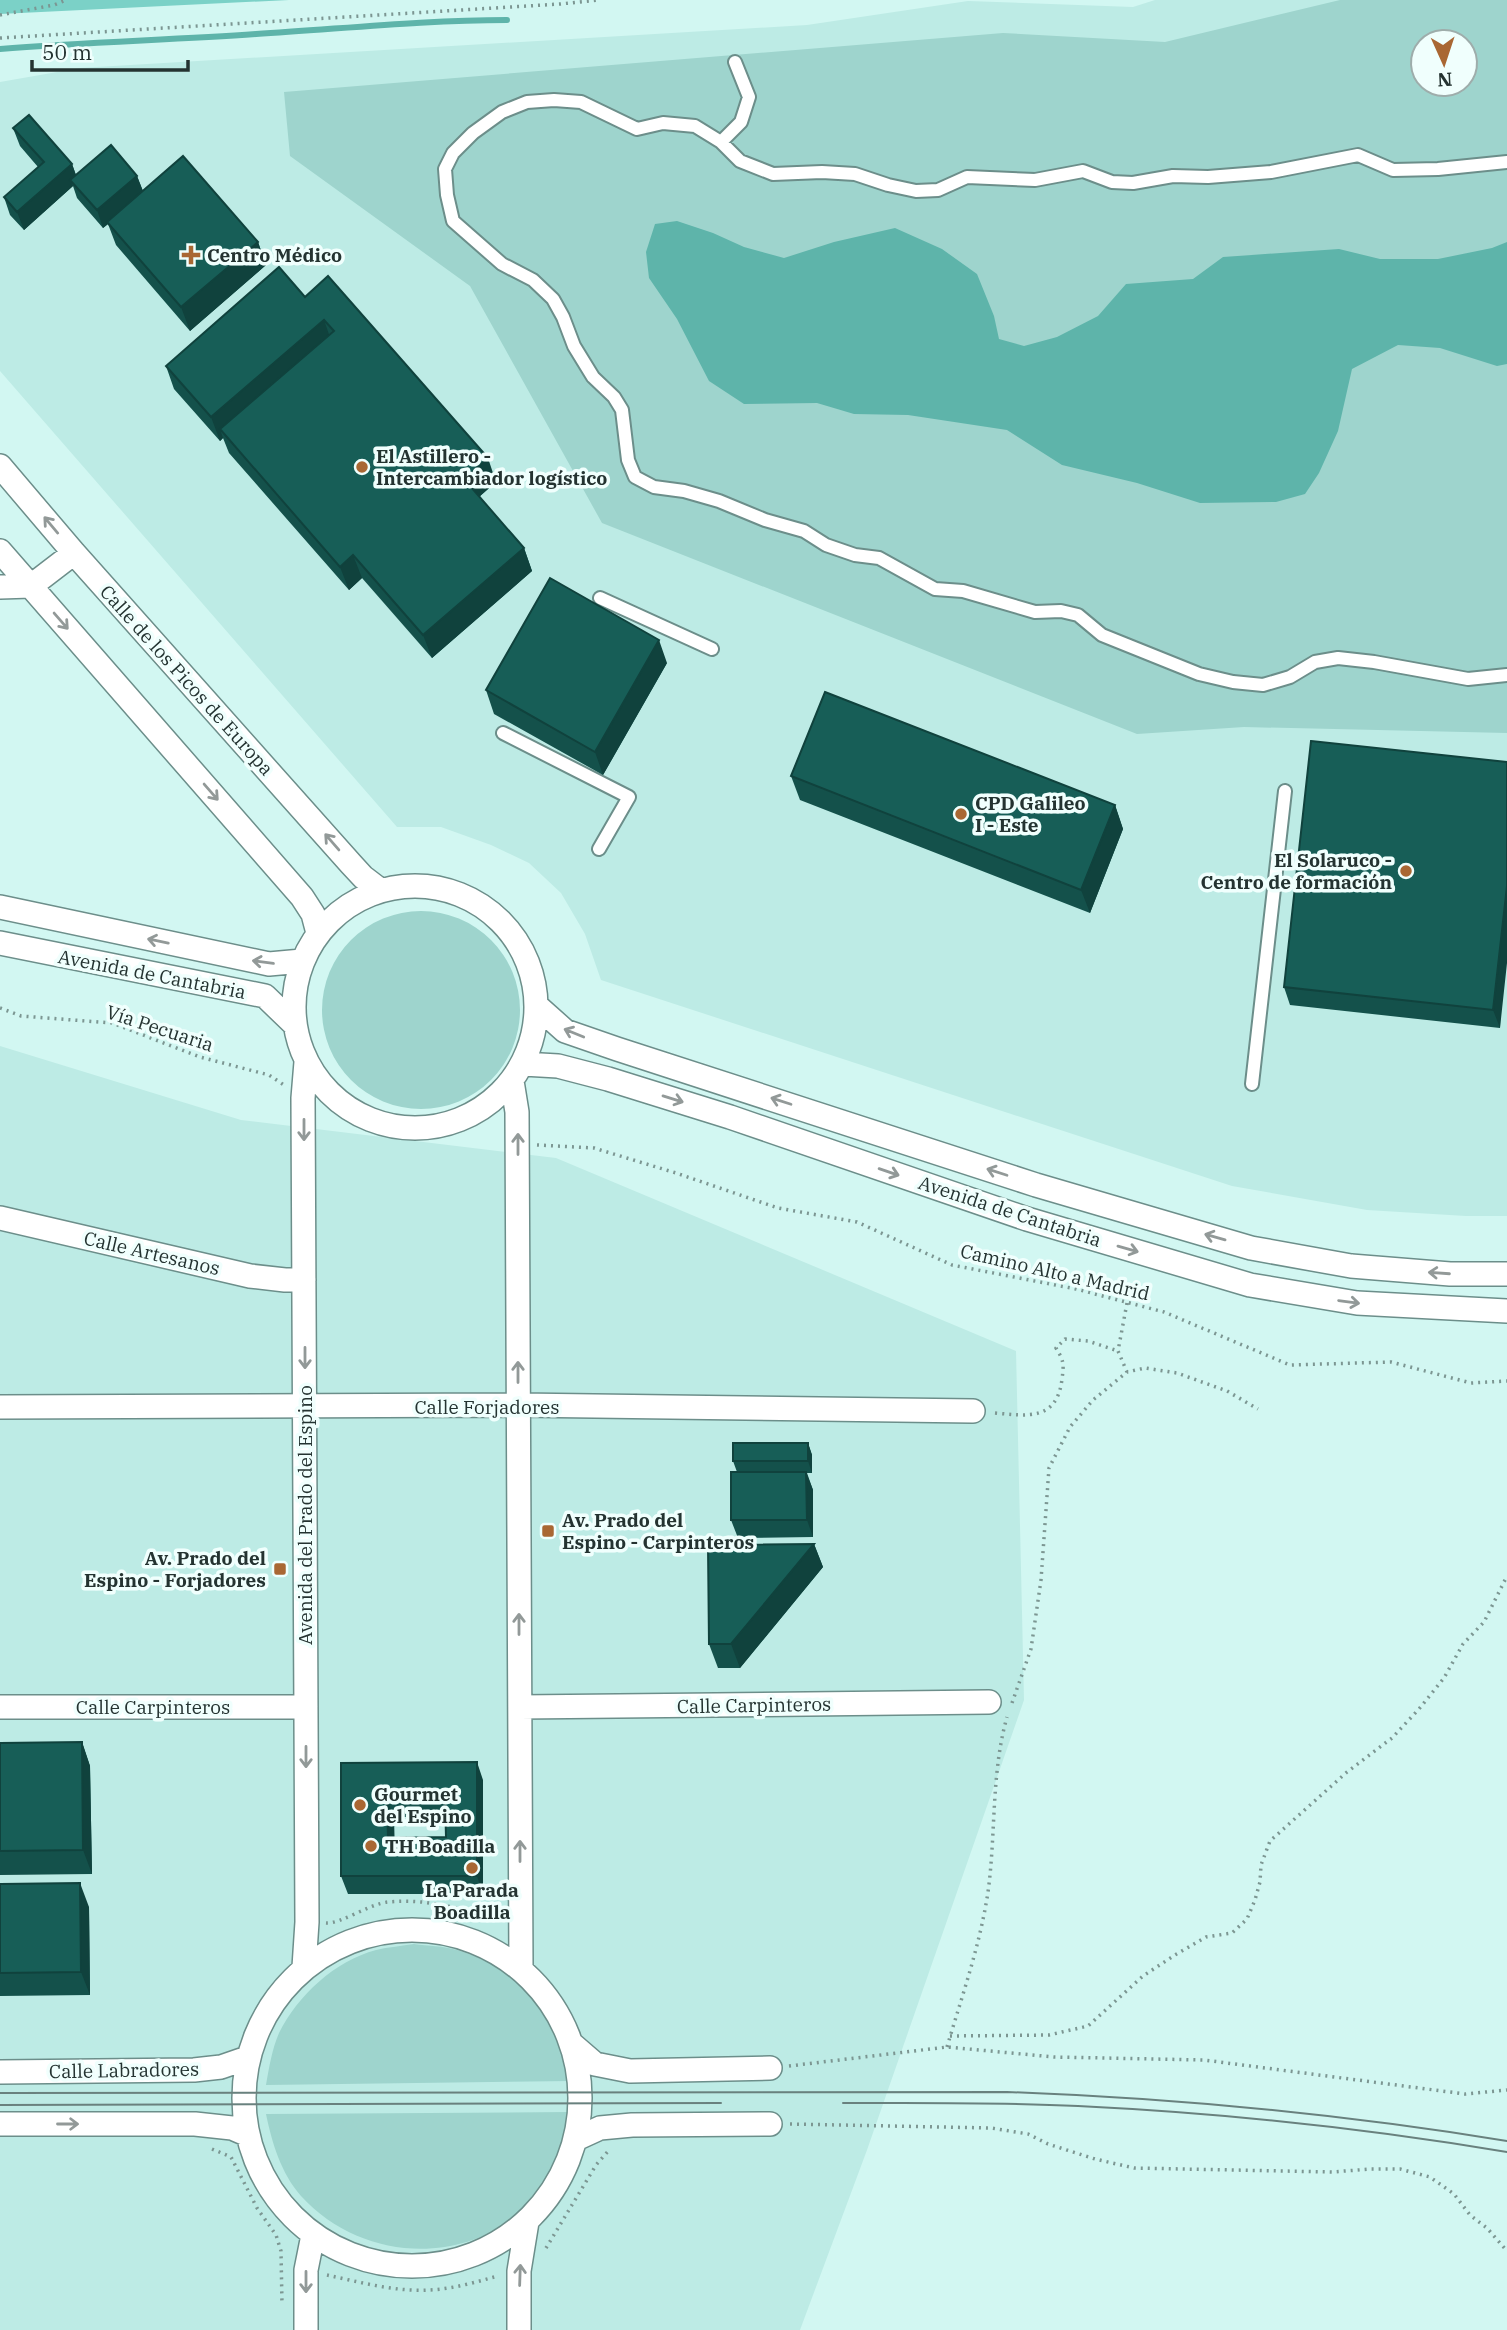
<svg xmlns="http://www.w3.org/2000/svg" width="1507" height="2330" font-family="'IBM Plex Serif',serif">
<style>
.built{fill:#bdebe5;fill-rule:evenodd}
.green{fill:#9ed4cd;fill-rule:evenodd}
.forest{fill:#7bd1c7}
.water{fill:#5eb4aa}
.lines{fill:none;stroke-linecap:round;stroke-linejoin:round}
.stream{stroke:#5eb4aa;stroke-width:6}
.service-casing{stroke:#6c8e8a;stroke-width:16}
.minor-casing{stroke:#6c8e8a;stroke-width:26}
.path{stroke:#7c9692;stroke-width:3.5;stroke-dasharray:2 5;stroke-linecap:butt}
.service{stroke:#fff;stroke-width:12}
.minor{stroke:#fff;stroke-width:23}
.tram{stroke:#69817e;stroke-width:2}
.wall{fill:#14514b;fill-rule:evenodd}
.shaded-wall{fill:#10423d}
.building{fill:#175e57;stroke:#10423d;stroke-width:2;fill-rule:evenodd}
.oneway{stroke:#929998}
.poi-dot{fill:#a96733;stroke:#f0fffd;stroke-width:2.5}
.labels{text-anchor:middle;stroke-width:7;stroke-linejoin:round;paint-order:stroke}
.poi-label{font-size:19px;font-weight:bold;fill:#243331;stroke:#f0fffd;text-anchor:start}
.street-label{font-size:19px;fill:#243331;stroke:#f0fffd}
</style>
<rect width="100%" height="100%" fill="#d2f7f2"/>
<!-- built -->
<path class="built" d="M1155,0h352v1216h-41l-99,-6 -135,-24 -631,-206 -16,-46 -24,-41 -32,-30 -38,-18 -50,-18h-44l-397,-456v-289l80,-14 727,-43 161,-24 165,6zM1423,42h42v42h-42z
M0,1046l241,74 315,38 460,193 8,349 -157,450 -67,180h-800z"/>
<!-- green -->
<path class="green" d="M1340,0h167v733l-263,-6 -107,7 -535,-211 -132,-237 -180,-130 -6,-64 719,-59 162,9zM1423,42h42v42h-42z
M322 1010a99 99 0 1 1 198 0a99 99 0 1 1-198 0Z
M414,1944c14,2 30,2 43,6 49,14 91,50 107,99 4,10 5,21 7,32l-305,4c3,-17 6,-36 13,-52 19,-38 56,-72 97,-83 12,-3 26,-4 38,-6z
M571,2112c-5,23 -10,45 -22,66 -54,89 -180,93 -248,18 -20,-23 -29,-53 -35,-82z"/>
<!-- forest -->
<path class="forest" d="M0,0h289l-289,14z"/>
<!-- water -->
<path class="water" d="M677,221l36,12 31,14 40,11 50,-16 61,-14 47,21 35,25 17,42 5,23 25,7 33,-9 41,-21 28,-32 67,-5 30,-22 116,-8 41,10h58l54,-11 15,-6v122l-10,2 -57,-18 -42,-3 -46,24 -14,62 -19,42 -14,21 -29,8 -76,1 -63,-20 -75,-18 -55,-35 -99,-15 -54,-1 -37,-11 -73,1 -35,-23 -32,-62 -28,-41 -3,-26 9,-28z"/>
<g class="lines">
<!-- stream -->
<path class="stream" d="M0,49c85,-7 171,-9 256,-15 84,-5 167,-14 251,-14"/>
<defs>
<path id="service" d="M721,142l20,-20 8,-25 -14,-35
M1507,162l-69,7 -45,1 -35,-15 -87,17 -63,5 -35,-1 -40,7 -21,-1 -29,-11 -48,9 -68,-3 -29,13 -22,1 -28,-6 -33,-11 -33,-2 -49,2 -33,-13 -19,-19 -26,-16 -32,-3 -26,6 -56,-27 -27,-2 -27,2 -25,10 -29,21 -20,20 -8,16 2,26 6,26 49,43 31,16 20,19 10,18 11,29 19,31 21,20 8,13 6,50 7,17 19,10 30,4 35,10 46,19 39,11 22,14 29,10 24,3 56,31 28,2 72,21 26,-1 17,4 24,20 97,39 34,8 30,3 27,-8 25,-15 23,-4 36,4 94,17 39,-4
M600,598l112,51
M503,733l126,64 -30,52
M1252,1084l33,-293"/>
<path id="minor" d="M0,466l74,87 277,311 12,13 17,13
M0,551l302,346 11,17 5,19
M0,587l31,-1 43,-33
M294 1007a121 121 0 1 1 242 0a121 121 0 1 1-242 0Z
M0,907l269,57 33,-3
M0,943l265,53 29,28
M537,1006l28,25 52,18 419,136 215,63 100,18 99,8h57
M523,1064l35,2 50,13 122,38 297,102 223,66 107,18 150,8
M512,1081l5,31 4,856
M0,1218l250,58 35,4h19
M0,1407l519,-2 454,6
M0,1707h306
M520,1707l469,-5
M244 2098a168 168 0 1 1 336 0a168 168 0 1 1-336 0Z
M304,1967l3,-45 -4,-824 3,-36
M573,2045l22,19 35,7 140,-3
M0,2072l194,-2 27,-3 26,-9
M0,2124h195l37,4 14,6
M576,2139l24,-11 32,-3 138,-1
M306,2330v-60l7,-35
M519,2330v-59l8,-49"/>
</defs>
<!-- service casing -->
<use href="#service" class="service-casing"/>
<!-- minor casing -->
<use href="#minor" class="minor-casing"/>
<!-- path -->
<path class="path" d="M0,15l54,-10 12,-5
M0,38l560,-34 38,-4
M0,1008l21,8 91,7 88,34 69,18 15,10
M537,1145l57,3 82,25 102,35 79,14 95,43 124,24 88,23 126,53 101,-3 80,21 36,-2
M1127,1303l-9,48 9,21
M995,1413c33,3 62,8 67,-34 2,-15 2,-18 -6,-31l9,-9 23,2 30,10
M1012,1703l19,-54 10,-69 8,-112 21,-41 23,-27 34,-28 18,-4 32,5 50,18 31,18
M326,1923c15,1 43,-19 62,-21 41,-4 74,8 113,17
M950,2036l99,-1 39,-9 55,-50 32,-21 31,-18 26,-4 15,-14 8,-19 5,-18 1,-17 9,-24 77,-69 45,-34 27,-29 25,-31 19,-34 21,-22 23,-46
M947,2047c15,-51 33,-102 41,-155 8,-58 3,-119 19,-175
M789,2066l158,-19 107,10 150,3 261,34 42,-4
M790,2124l201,4 37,6 20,10 47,15 39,9 198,4 39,-3h29l30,8 24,17 16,21 17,13 20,23
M212,2149l19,8 26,51 19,27 5,16 1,54
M546,2248l50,-83 14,-16
M327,2275c32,7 69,17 102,15 24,-1 47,-8 69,-14"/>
<!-- service -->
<use href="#service" class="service"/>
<!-- minor -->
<use href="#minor" class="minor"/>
<!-- tram -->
<path class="tram" d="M0,2093l1007,-1c168,6 334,22 500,49
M843,2103c79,0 157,-1 235,3 144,7 287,22 429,46
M0,2105l721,-2"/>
</g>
<!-- wall -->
<path class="wall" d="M13,128l59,36 4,11 61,1 6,15 115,51 8,23 -76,66 -74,-86 -8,-21 -5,4 -26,-30 -4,-12 -49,44 -14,-15 -6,-18 34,-30 -18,-21z
M305,297l191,185 -17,15 45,51 8,23 -100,87 -70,-80 -13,12 -120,-137 -6,-15 -3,3 -46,-52 -8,-23z
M667,663l-64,112 -109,-61 -8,-24z
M1507,762l-7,266 -210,-23 -6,-18z
M791,776l324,29 8,24 -33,84 -290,-113z
M808,1443l4,12v18h-5l6,17v47l-75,1 -7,-18 6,-48 -4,-11z
M814,1544l9,23 -83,101h-22l-9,-24z
M82,1742l8,24 2,108 -92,1v-132z
M341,1763l142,17v114h-135l-7,-18zM394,1817h51l1,20 -52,1z
M0,1884l89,23 1,88 -90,1z"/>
<!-- shaded-wall -->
<path class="shaded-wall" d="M72,164l6,17 -8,-1 3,6 -49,44 -7,-18z
M137,176l7,18 -37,28 1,2 -5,4 -6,-18z
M258,242l8,23 -76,66 -9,-24z
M324,320l8,23 -112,86 3,9 -3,3 -9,-24z
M488,458l8,24 -24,21 -8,-24z
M524,548l8,23 -100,87 -9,-23z
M353,555l9,23 -13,12 -9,-23z
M659,640l8,23 -64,112 -8,-23z
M1115,805l8,24 -33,84 -9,-23z
M1507,886v77l-7,65 -7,-18z
M808,1443l4,12v18l-4,-12z
M806,1472l7,18v47l-6,-17z
M814,1544l9,23 -83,101 -9,-24z
M82,1742l8,24 2,108 -9,-24z
M477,1762l6,18v114l-6,-18z
M387,1800l7,17 1,39 -7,-18z
M80,1883l9,24 1,88 -9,-23z"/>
<!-- building -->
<path class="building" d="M29,115l43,49 -55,48 -13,-15 40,-35 -31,-34z
M111,145l26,31 -40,34 -27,-30z
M183,156l75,86 -77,65 -74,-85z
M279,267l26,30 23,-21 160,182 -24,21 60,69 -101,87 -70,-80 -13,12 -120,-138 114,-98 -10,-11 -113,97 -45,-51z
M550,578l109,62 -64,112 -109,-62z
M825,692l290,113 -34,85 -290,-114z
M1311,741l196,21v124l-14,124 -209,-23z
M733,1443h75v18h-75z
M731,1472h75l1,48h-76z
M814,1544l-83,100h-22l-1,-99z
M82,1742l1,108 -83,1v-108z
M477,1762v114h-136v-113zM445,1799l1,38 -58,1 -1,-38z
M80,1883l1,89 -81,1v-89z"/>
<!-- one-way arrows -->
<defs><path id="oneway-shaft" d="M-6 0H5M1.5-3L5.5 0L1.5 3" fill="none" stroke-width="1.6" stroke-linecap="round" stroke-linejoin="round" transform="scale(1.75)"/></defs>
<g class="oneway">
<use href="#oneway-shaft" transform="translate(51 525) rotate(-130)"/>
<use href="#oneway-shaft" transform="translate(61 621) rotate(49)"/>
<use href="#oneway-shaft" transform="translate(211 792) rotate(49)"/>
<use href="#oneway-shaft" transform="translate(332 842) rotate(-131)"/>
<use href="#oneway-shaft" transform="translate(158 941) rotate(-168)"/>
<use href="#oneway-shaft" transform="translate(263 962) rotate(-172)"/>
<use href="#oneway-shaft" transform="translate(574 1033) rotate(-158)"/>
<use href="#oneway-shaft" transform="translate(673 1099) rotate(17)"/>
<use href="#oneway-shaft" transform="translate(781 1101) rotate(-162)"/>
<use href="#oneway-shaft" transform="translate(304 1130) rotate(90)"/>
<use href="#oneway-shaft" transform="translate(518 1144) rotate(-90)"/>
<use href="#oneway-shaft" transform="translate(889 1172) rotate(19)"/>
<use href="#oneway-shaft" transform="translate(997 1172) rotate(-162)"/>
<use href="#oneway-shaft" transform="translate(1215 1237) rotate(-164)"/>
<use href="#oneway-shaft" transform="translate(1128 1249) rotate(16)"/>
<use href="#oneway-shaft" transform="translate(1439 1273) rotate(-176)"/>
<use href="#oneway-shaft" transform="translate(1349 1302) rotate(8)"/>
<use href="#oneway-shaft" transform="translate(305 1358) rotate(90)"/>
<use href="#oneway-shaft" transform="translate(518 1372) rotate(-90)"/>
<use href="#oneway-shaft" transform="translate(519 1624) rotate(-90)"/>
<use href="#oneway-shaft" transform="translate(306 1757) rotate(90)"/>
<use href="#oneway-shaft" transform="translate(520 1851) rotate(-90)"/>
<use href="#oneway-shaft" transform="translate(68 2124)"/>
<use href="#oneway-shaft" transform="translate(520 2275) rotate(-88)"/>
<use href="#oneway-shaft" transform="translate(306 2282) rotate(90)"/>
</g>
<!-- markers -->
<g class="poi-dot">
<path d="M187.5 244.5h7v7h7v7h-7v7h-7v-7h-7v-7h7z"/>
<circle cx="362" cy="467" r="7"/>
<circle cx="961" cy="814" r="7"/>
<circle cx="1406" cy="871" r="7"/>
<rect x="541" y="1524" width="14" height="14" rx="3.5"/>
<rect x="273" y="1562" width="14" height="14" rx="3.5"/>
<circle cx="360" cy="1805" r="7"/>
<circle cx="371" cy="1846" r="7"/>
<circle cx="472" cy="1868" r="7"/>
</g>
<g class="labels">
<!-- poi labels -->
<g class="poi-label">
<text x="207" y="262">Centro Médico</text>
<text x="376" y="463">El Astillero -<tspan x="376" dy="22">Intercambiador logístico</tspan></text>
<text x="975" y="810">CPD Galileo<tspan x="975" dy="22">I - Este</tspan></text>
<text x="1392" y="867" text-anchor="end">El Solaruco -<tspan x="1392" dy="22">Centro de formación</tspan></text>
<text x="562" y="1527">Av. Prado del<tspan x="562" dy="22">Espino - Carpinteros</tspan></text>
<text x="266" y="1565" text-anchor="end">Av. Prado del<tspan x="266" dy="22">Espino - Forjadores</tspan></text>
<text x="374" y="1801">Gourmet<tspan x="374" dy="22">del Espino</tspan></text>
<text x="385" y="1853">TH Boadilla</text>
<text x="472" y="1897" text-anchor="middle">La Parada<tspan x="472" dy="22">Boadilla</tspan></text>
</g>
<!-- street labels -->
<g class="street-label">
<text transform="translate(187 680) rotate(48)" y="7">Calle de los Picos de Europa</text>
<text transform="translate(152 974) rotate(11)" y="7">Avenida de Cantabria</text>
<text transform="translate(160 1028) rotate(18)" y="7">Vía Pecuaria</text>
<text transform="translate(1010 1211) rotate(18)" y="7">Avenida de Cantabria</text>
<text transform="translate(152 1253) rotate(13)" y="7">Calle Artesanos</text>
<text transform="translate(1055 1272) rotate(13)" y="7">Camino Alto a Madrid</text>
<text x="487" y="1414">Calle Forjadores</text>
<text transform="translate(305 1515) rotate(-90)" y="7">Avenida del Prado del Espino</text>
<text transform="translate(754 1705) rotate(-1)" y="7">Calle Carpinteros</text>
<text x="153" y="1714">Calle Carpinteros</text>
<text transform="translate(124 2070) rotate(-1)" y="7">Calle Labradores</text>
</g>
</g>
<!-- north arrow -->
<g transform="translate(1444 63) rotate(177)"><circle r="33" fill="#f0fffd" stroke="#9eadab" stroke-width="2"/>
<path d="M0-5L12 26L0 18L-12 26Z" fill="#a96733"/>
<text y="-10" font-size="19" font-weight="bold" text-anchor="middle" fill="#243331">N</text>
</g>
<!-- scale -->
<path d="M32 60v10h156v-10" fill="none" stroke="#243331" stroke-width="3.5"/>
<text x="42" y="60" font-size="21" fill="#243331" stroke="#f0fffd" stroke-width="5" paint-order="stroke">50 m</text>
</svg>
